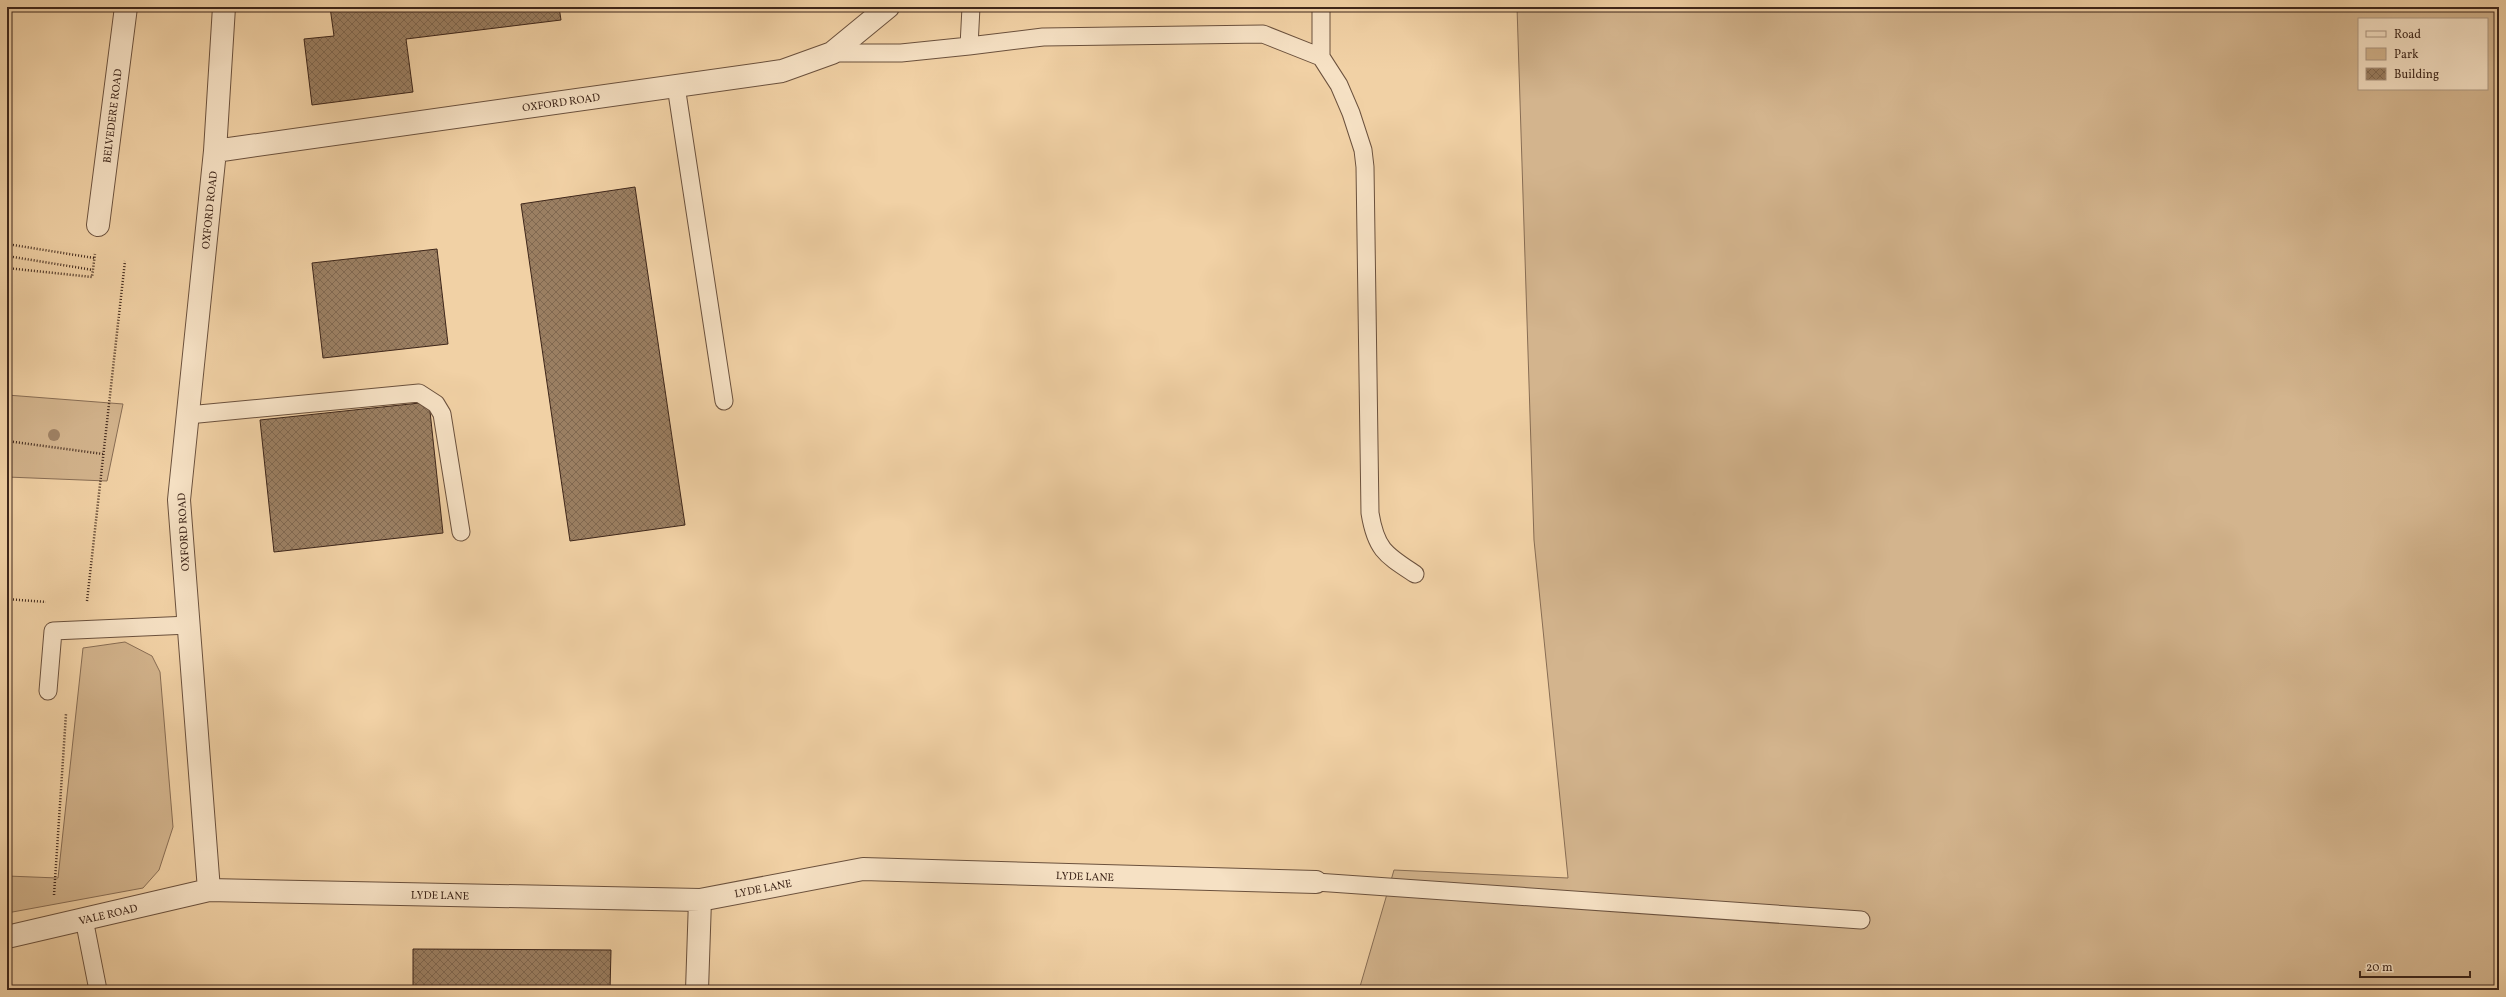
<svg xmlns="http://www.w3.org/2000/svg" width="2506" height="997" font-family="Vollkorn,serif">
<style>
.green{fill:#d3b48d;stroke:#886d54;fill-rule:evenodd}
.building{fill:url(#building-cross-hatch);stroke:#3e261a}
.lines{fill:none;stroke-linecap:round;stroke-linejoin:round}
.lane-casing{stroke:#6b513d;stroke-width:19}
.street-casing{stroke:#6b513d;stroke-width:24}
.path{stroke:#3e261a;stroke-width:2.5;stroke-dasharray:1 2;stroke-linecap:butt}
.lane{stroke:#f6e1c4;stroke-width:17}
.street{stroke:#f6e1c4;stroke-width:22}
.tree{fill:#9f8265}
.labels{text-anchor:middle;stroke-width:3;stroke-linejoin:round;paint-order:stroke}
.street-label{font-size:11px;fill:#3e261a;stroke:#f6e1c4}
</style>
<defs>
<pattern id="building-cross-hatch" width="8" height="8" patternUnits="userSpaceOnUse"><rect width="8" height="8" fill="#9b7f62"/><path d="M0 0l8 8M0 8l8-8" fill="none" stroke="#806850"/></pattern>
</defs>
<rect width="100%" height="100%" fill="#f1d1a5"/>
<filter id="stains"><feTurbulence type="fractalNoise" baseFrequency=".005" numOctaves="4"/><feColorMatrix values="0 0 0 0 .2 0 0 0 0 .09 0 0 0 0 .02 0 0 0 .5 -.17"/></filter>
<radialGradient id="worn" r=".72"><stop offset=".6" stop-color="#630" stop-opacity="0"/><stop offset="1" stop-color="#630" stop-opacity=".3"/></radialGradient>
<!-- green -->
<path class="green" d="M1517,7h982v983h-1140l35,-120 174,8 -34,-338zM2359,19h128v70h-128z
M7,395l116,9 -16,77 -100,-4z
M125,642l27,14 8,16 13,155 -14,43 -16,18 -136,25v-37l51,2 25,-230z"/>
<!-- building -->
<path class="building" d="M330,7h229l2,13 -155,19 7,53 -101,13 -8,-66 30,-3z
M635,187l50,338 -115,16 -49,-337z
M437,249l11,95 -125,14 -11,-95z
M429,402l14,131 -169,19 -14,-132z
M413,949l198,1 -1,40h-197z"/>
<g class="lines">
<defs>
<path id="lane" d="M1321,7v50
M969,46l74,-9 220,-3 58,23 18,28 12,28 12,37 2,17 5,346c6,37 16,42 45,61
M832,53h69l68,-7 2,-39
M676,86l48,315
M188,415l231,-22 17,11 6,10 19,118
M48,691l5,-60 136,-6
M1316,882l545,38
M84,919l14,71"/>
<path id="street" d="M215,151l567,-80 50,-18 56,-46
M98,225l28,-218
M209,890l-30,-390 36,-349 9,-144
M7,937l202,-47 491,10 163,-31 453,13
M697,990l3,-90"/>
</defs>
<!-- lane casing -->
<use href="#lane" class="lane-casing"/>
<!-- street casing -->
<use href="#street" class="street-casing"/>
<!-- path -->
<path class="path" d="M7,244l87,14
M7,256l86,14
M7,268l85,9 3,-23
M7,441l96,13
M7,599l39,3
M87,601l38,-340
M54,895l12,-181"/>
<!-- lane -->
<use href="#lane" class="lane"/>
<!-- street -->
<use href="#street" class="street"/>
</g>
<!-- trees -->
<circle class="tree" cx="54" cy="435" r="6"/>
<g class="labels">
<!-- street labels -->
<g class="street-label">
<text transform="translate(561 102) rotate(-8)" y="4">OXFORD ROAD</text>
<text transform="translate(112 116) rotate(-83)" y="4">BELVEDERE ROAD</text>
<text transform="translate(209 210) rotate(-84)" y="4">OXFORD ROAD</text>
<text transform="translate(183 532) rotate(-93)" y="4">OXFORD ROAD</text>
<text transform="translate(1085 876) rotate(2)" y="4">LYDE LANE</text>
<text transform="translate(763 888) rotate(-11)" y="4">LYDE LANE</text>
<text transform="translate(440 895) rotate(1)" y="4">LYDE LANE</text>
<text transform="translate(108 914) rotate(-13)" y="4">VALE ROAD</text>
</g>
</g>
<!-- margin -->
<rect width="2506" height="997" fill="none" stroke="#f1d1a5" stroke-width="24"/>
<rect x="8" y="8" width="2490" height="981" fill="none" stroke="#3e261a" stroke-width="2"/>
<rect x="12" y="12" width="2482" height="973" fill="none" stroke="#3e261a"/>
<!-- legend -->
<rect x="2358" y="18" width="130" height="72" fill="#f6e1c4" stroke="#ac9680"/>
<rect x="2366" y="31" width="20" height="6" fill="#f6e1c4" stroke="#ac9680"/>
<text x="2394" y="38" font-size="12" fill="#3e261a">Road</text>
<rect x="2366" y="48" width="20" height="12" fill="#d3b48d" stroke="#ac9680"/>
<text x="2394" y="58" font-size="12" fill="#3e261a">Park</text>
<rect x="2366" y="68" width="20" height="12" fill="url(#building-cross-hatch)" stroke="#ac9680"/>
<text x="2394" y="78" font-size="12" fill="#3e261a">Building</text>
<!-- scale -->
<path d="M2360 971v6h110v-6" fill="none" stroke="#3e261a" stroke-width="2"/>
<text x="2366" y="971" font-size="12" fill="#3e261a" stroke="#f6e1c4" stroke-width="3" paint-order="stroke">20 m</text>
<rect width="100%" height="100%" filter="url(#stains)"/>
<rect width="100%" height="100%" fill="url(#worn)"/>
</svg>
